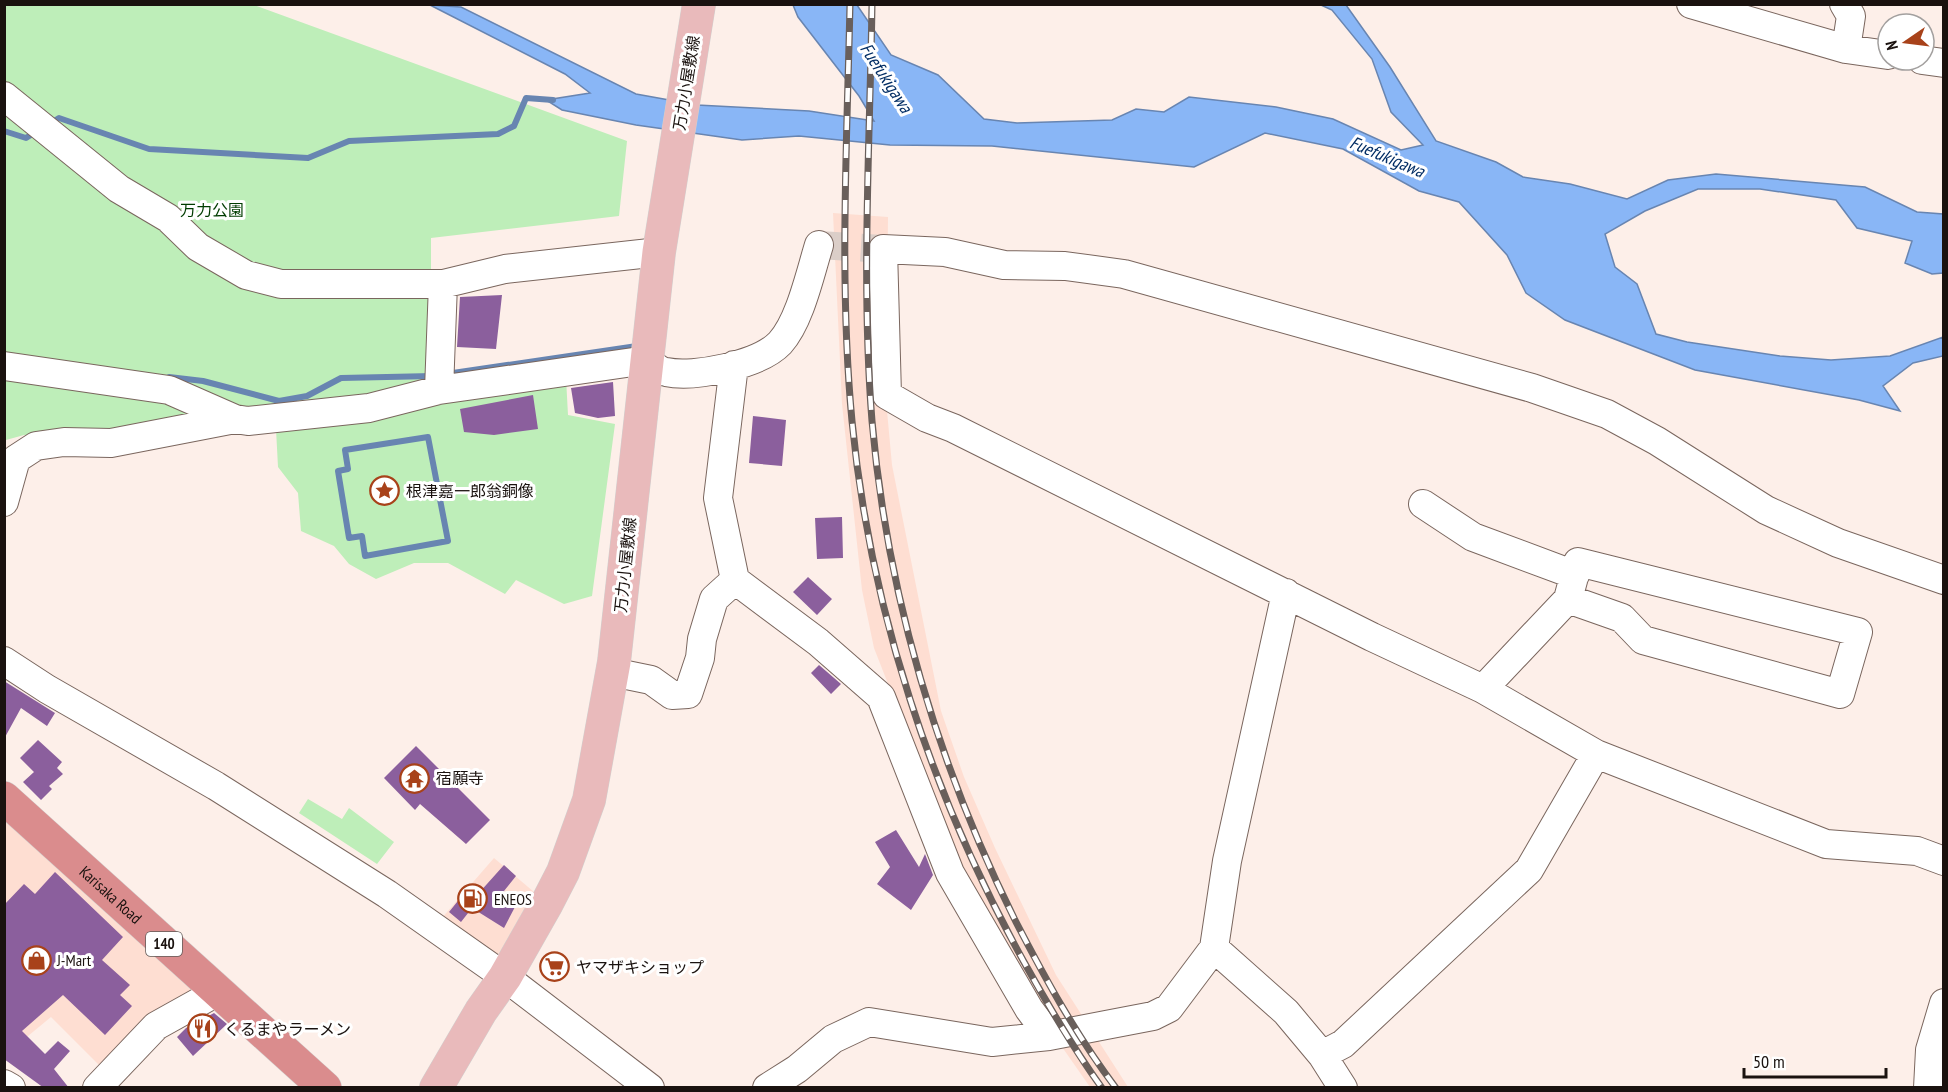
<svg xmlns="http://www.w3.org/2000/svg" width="1948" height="1092" font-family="'PT Sans Narrow','Noto Sans JP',sans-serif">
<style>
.built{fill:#feded2}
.green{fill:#beeeb9}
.water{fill:#89b6f6;stroke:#6885b1;stroke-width:1.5}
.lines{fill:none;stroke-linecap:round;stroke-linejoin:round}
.stream{stroke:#6885b1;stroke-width:6}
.building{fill:#8b5f9d}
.minor-tunnel{stroke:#dbcec8;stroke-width:28;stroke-dasharray:28 14;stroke-linecap:butt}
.minor-casing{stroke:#7a665e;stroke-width:30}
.major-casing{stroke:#d1d0cf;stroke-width:34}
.highway-casing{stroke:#d1d0cf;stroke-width:34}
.minor{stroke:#fff;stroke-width:28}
.major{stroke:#e9babb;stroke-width:33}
.highway{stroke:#da8c8d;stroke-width:33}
.rail-casing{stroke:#695f5b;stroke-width:7}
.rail{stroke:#fff;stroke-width:4.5;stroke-dasharray:14;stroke-linecap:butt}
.labels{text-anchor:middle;stroke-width:6;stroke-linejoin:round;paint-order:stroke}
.shield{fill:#fff;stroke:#5f5957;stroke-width:1.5}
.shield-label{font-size:15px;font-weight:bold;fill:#1a120f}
.street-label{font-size:16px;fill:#1a120f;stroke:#fff}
.park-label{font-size:16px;fill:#003c00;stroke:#fff}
.poi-label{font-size:16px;fill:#1a120f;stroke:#fff;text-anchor:start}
.water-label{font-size:18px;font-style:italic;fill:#022d64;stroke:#fff}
</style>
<rect width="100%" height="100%" fill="#fdefe9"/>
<!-- built -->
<path class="built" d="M833,213l55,4 -2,183 6,65 49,246 23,66 31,71 61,127 72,112h-38l-58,-83 -77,-149 -81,-207 -12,-58 -20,-186z
M4,814l202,181 -97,80 -58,-58 -46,38z
M494,858l53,45 -42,74 -71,-50z"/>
<!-- green -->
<path class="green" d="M5,5h249l373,136 -8,75 -188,22v145l135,-5 2,37 47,9 -23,172 -28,8 -48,-24 -11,14 -57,-31h-34l-38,16 -27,-15 -15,-18 -33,-15 -3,-38 -20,-26 -3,-57 -187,24 -64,1 -18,5 -1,6z
M308,799l34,20 7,-11 45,34 -17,22 -78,-51z"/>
<!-- water -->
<path class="water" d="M430,5l31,2 175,87 61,11 112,6 65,10 -15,-25 -61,-79 -5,-12h64l34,50 47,20 46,44 33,4 95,-3 24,-11 28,3 25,-15 87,10 57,12 68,31 22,-5 -32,-33 -19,-53 -40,-49 -11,-5h25l44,62 46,74 60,21 27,15 47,7 57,15 41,-19 48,-6 149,13 52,25 26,2v59l-11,1 -27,-11 7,-22 -55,-13 -21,-28 -76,-11h-62l-53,22 -40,23 10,33 22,17 19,50 31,8 93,14 51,4 59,-4 53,-19v19l-30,7 -30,23 17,25 -41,-11 -164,-30 -130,-50 -39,-27 -19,-38 -48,-53 -40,-11 -76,-42 -78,-16 -71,34 -202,-21 -102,-1 -91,-9 -57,4 -106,-15 -74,-15 -16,-10 44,-7 -25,-19z"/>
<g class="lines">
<!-- stream -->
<path class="stream" d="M51,123l8,-5 90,31 159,9 41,-17 149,-7 16,-8 12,-28 27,2
M4,131l22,7 11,-7
M446,374l191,-28
M169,377l34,4 76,20 28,-5 34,-18 92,-2
M428,437l20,104 -83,15 -3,-20 -13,2 -11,-67 10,-2 -3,-19z"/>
</g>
<!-- building -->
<path class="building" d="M502,295l-6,54 -39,-2 3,-50z
M613,382l2,34 -17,2 -23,-5 -4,-25z
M533,395l5,34 -44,6 -30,-3 -4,-23z
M753,416l33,4 -4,46 -33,-3z
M842,517l1,41 -26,1 -2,-41z
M808,577l24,22 -15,16 -24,-23z
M819,665l22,19 -10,10 -20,-21z
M4,681l51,32 -8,13 -26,-18 -17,31z
M38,740l24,22 -5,6 6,6 -14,12 3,3 -11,11 -18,-18 11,-10 -14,-14z
M416,746l74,74 -24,24 -46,-40 -5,6 -31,-32z
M896,830l23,37 6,-13 8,21 -22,35 -34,-26 13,-17 -15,-25z
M504,865l12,11 -16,20 16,9 -12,23 -32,-20 -11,14 -12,-10 21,-26 8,8z
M55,872l68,65 -21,23 28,25 -10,10 12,11 -27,29 -42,-40 -41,36 23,23 13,-13 12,10 -16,18 15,19h-25l-40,-29v-154l20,-21 11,10z
M214,1013l13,11 -34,32 -16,-19 9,-9z"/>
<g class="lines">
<!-- minor-tunnel -->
<path class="minor-tunnel" d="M819,245l64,4"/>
<defs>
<path id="minor" d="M1691,4l155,45 42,6
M1844,4l7,12 -5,33
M1922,60l22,3
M4,96l115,93 49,29 30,29 48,28 35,9h162l62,-15 154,-17
M734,365l-16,133 17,82
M4,366l165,24 66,29 13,2 121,-13 70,-18 208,-30c5,4 12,11 19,12 28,6 93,-7 114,-29 20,-22 30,-69 39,-98
M439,390l4,-106
M4,502l12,-43 20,-13 28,-4 47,1 124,-24
M1423,504l50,33 102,38
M1944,580l-106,-37 -72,-33 -109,-69 -50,-27 -75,-26 -408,-114 -59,-8 -61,-1 -59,-13 -62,-3 4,146 40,23 26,10 419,209 111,52 113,65 230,90 91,7 27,10
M4,661l43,28 169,97 171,108 118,83 145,111
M612,672l39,8 21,15 16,-1 12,-36 2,-19 12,-40 21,-19 83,62 63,55 69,176 79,136 20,27
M1483,689l85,-90 10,-37 280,70 -18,62 -197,-54 -21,-22 -54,-19
M1214,948l72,64 36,43 21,33
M1322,1055l21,-11 186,-174 67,-116
M4,1084l7,4
M97,1088l59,-62 61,-34
M767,1088l30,-19 36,-30 36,-17 123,20 57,-6 57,-11 47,-9 16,-8 45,-60 13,-87 59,-268
M1928,1088l2,-38 14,-47"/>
<path id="major" d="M436,1088l45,-77 24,-34 42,-74 16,-31 26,-72 25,-138 45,-410 40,-248"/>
<g id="highway">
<path id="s1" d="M4,798l321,290"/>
</g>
</defs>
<!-- minor casing -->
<use href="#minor" class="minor-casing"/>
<!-- major casing -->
<use href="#major" class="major-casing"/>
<!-- highway casing -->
<use href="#highway" class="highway-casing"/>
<!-- minor -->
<use href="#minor" class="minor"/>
<!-- major -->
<use href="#major" class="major"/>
<!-- highway -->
<use href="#highway" class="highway"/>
<defs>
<path id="rail" d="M850,4c-3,139 -11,279 2,417 18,189 80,375 172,541 24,43 49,86 78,126
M872,4c-2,138 -11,279 0,417 15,174 66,345 144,501 30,58 60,113 100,166"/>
</defs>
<!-- rail casing -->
<use href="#rail" class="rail-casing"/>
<!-- rail -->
<use href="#rail" class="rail"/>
</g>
<!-- icons -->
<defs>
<symbol id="sight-ring" viewBox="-11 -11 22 22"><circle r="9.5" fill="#fff" stroke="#a8421a" stroke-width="1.5"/><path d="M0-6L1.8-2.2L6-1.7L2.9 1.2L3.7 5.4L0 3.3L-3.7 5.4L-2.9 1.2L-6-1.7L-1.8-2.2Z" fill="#a8421a"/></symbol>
<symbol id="temple-ring" viewBox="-11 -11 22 22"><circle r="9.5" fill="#fff" stroke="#a8421a" stroke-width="1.5"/><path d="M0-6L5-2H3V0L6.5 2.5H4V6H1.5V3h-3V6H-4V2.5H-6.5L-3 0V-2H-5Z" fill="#a8421a"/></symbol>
<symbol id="fuel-ring" viewBox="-11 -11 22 22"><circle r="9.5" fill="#fff" stroke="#a8421a" stroke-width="1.5"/><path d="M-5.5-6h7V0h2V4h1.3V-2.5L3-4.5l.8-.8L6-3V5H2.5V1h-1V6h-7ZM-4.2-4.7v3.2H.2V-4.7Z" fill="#a8421a"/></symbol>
<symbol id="shop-ring" viewBox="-11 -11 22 22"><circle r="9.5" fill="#fff" stroke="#a8421a" stroke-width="1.5"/><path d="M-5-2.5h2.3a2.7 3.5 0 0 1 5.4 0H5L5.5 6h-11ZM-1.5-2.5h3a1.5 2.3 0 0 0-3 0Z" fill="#a8421a"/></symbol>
<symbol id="supermarket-ring" viewBox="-11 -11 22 22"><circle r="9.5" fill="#fff" stroke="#a8421a" stroke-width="1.5"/><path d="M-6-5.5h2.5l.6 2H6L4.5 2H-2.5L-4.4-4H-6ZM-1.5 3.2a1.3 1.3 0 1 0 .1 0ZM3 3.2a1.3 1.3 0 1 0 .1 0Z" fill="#a8421a"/></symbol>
<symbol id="restaurant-ring" viewBox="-11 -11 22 22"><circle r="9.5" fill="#fff" stroke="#a8421a" stroke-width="1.5"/><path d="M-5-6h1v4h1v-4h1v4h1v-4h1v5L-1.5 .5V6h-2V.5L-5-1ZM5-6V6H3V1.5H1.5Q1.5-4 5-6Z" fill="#a8421a"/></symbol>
</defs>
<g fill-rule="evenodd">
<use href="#sight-ring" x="368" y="474" width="33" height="33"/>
<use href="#temple-ring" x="398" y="762" width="33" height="33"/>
<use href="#fuel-ring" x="456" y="882" width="33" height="33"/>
<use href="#shop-ring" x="20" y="944" width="33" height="33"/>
<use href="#supermarket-ring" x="538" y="950" width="33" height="33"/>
<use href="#restaurant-ring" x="186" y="1012" width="33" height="33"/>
</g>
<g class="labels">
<!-- shield labels -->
<rect class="shield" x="146" y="932" width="36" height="24" rx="4.5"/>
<g class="shield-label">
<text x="164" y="949">140</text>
</g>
<!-- street labels -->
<g class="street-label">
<text transform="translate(686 83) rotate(-81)" y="6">万力小屋敷線</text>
<text transform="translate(625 565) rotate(-84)" y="6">万力小屋敷線</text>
<text dy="6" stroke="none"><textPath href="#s1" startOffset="144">Karisaka Road</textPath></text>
</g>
<!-- park labels -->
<g class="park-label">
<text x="212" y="216">万力公園</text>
</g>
<!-- poi labels -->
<g class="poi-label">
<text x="406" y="497">根津嘉一郎翁銅像</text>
<text x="436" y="784">宿願寺</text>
<text x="494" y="905">ENEOS</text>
<text x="57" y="966">J-Mart</text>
<text x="576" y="973">ヤマザキショップ</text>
<text x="224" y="1035">くるまやラーメン</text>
</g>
<!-- water labels -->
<g class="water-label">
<text transform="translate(886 78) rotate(57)" y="6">Fuefukigawa</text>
<text transform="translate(1387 157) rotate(23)" y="6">Fuefukigawa</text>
</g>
</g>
<!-- border -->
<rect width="1948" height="1092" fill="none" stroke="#1a120f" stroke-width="12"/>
<!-- north arrow -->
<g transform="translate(1906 42) rotate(256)"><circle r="28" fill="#ffffff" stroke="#a3a09f" stroke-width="1.5"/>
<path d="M0-4.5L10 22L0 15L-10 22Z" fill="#a8421a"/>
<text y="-9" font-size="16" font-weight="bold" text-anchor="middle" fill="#1a120f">N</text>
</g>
<!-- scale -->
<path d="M1744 1068v9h142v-9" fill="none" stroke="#1a120f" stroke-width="3"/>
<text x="1753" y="1068" font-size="18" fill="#1a120f" stroke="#ffffff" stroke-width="4.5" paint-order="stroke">50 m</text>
</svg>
